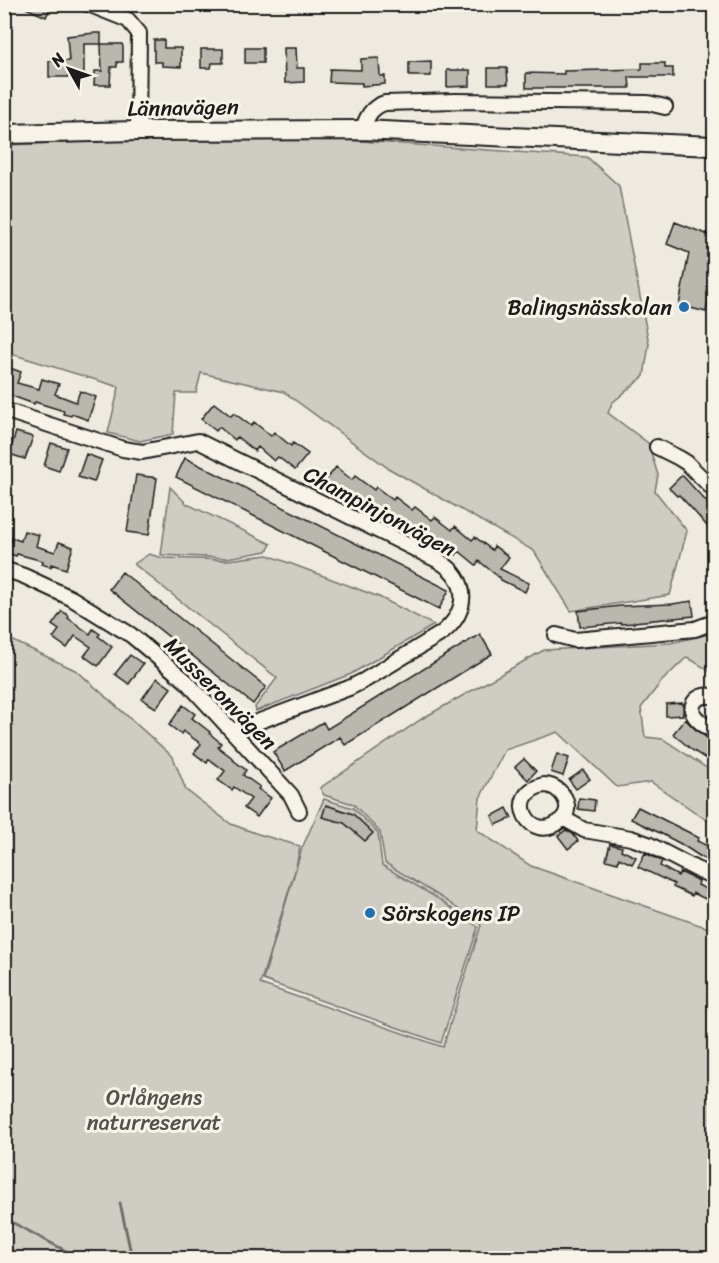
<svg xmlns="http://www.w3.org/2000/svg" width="719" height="1263" font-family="Sriracha,sans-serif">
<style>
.green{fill:#cfccc3;stroke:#767470;stroke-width:1.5}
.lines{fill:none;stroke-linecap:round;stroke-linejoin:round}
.stream{stroke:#6f6d69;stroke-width:3}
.building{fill:#bab7af;stroke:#1c1c1c;stroke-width:1.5}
.street-casing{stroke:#1c1c1c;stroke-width:18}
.secondary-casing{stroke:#1c1c1c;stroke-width:22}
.street{stroke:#f7f3e8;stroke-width:14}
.secondary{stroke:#f7f3e8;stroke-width:18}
.poi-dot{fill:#1f6fb2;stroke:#f7f3e8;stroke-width:2}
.labels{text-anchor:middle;stroke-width:6;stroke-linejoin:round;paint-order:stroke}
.street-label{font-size:22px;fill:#1c1c1c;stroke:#f7f3e8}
.poi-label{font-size:22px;fill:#1c1c1c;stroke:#f7f3e8;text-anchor:end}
.park-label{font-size:22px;fill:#52514e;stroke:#f7f3e8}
</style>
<rect width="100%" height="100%" fill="#eeeae0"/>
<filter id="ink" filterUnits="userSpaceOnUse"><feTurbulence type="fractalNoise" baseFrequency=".0167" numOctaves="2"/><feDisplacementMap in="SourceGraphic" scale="12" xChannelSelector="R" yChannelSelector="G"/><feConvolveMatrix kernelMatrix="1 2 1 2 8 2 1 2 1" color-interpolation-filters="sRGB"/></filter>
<g filter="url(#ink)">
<!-- green -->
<path class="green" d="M274,135l313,22 32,29 30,158 -5,32 -32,27 -4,10 40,30 10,32 -3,16 32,40 -17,64 -99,16 -37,-60 -146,-83 -104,-76 -83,-19 -5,20h-20l-3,41 -33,7 -32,-8 11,-46 -114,-35 -1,-207z
M170,487l17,17 84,40 -4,7 -40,7 -66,-3z
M149,554l13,4 66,2 40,-5 111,42 55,28 -83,49 -95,37 -1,-4 22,-29 -143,-114z
M714,633v41l-27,-17 -26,25 -20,26 4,29 18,2 51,34v52l-63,-43 -34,5 -59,-55 -53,18 -25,48 -3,32 54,36 183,64v328h-709v-621l72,34 96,86 13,33 45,34 27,10 42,12 -4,21 -36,117 183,63 38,-122 -39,-27 -57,-35 -5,-31 -27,-28 -29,-9 -4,-7 103,-70 121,-68 126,-7z
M324,799l29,9 25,25 4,32 55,33 41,29 -37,116 -178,-63 39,-132z"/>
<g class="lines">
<!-- stream -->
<path class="stream" d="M120,1203l12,55
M4,1218l75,40"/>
</g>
<!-- building -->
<path class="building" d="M17,4h35l-6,13z
M95,33h6v11h-17v33h-35v-16h20l-2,-25z
M154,40h10v8h17v19l-19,-1v-4h-8z
M101,44h21l1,3v15h-6v5h-6l-1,18h-16l1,-14h7z
M245,48h18v15h-18z
M284,48h12l1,20h7v14l-19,1z
M201,49h22v14h-11l-1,5h-10z
M379,58l1,18h5v8l-23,2v-3l-33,-1 1,-13 31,1v-11z
M431,61v15h-22v-14z
M642,63h23v5h8v9h-44l1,11h-104v-15l38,1v-3l78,-2z
M488,68h19l1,16h-20z
M447,70h23v16l-23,1z
M675,222l39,15v32l-8,43 -27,-7 10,-52 -22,-9z
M4,366l17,6 -4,11 22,6 3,-10 17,5 -4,10 21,8 4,-11 16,6 -8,23 -16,-6 -1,2 -8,-2 1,-3 -29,-9 -1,2 -30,-11z
M214,403l17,13 3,-3 17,13 3,-4 17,14 3,-4 17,14 2,-3 15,11 -13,16 -17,-13 -4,4 -16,-14 -3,4 -18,-14 -2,3 -16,-13 -3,4 -15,-12z
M16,432l17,5 -8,22 -16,-5z
M51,443l16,5 -8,23 -15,-5z
M86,454l16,6 -8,22 -16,-5z
M185,458l264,132 -10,19 -263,-132z
M336,467l16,13 3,-4 19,14 2,-3 17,13 2,-3 17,13 3,-3 17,13 3,-3 17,13 3,-4 17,14 3,-3 17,13 2,-4 15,11 -9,12 29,14 -4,9 -24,-12v-1l-22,-18 -3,4 -17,-14 -3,4 -17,-14 -3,3 -17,-13 -3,3 -17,-13 -3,3 -16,-12 -2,3 -18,-14 -3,4 -16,-13 -3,3 -15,-11z
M136,475l21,3 -8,57 -22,-3z
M682,475l32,35v24l-21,-24 -14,-15 -2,1 -8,-8z
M24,531l15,4 -3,11 19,6 4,-10 14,5 -7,22 -15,-5v3l-9,-3 1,-3 -26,-7 -1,2 -9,-3 5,-15 9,3z
M122,572l144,115 -13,17 -144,-115z
M692,601l2,15 -60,6v1l-13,1v-1l-41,4 -2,-16 42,-5 52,-2z
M62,611l7,5 -1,2 22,16 3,-5 7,5 -2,2 14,11 -14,19 -14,-10 7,-9 -16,-11 -8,12 -14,-10 6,-8 -7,-5z
M480,634l12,20 -147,91 -5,-8 -55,34 -12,-19 50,-30 4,7z
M130,655l13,9 -14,20 -14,-10z
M157,678l14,10 -15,20 -14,-9z
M683,703v12l-17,1v-12z
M183,705l12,9 -3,4 18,14 -1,1 12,10 -3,4 16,12 -1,1 13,10 -3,5 17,12 -2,2 13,9 -14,19 -13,-9 7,-9 -17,-12 -2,3 -14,-10 7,-9 -16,-12 -2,4 -13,-10 7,-9 -18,-13 -2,3 -12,-9z
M685,719l12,12 12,8 5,2v4l-8,14 -14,-9 -19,-16z
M557,754l12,4 -6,18 -12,-4z
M524,759l12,12 -8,9 -13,-13z
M583,770l7,9 -14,10 -7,-9z
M579,798l16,2 -1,11 -16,-2z
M326,805l27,9 20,19 -8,8 -21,-18 -22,-6z
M638,807l50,25 11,6 -2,3 17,8v14l-13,-6 -20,-13 -19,-10 -31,-15z
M507,808l5,10 -16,7 -4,-9z
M566,830l7,4 5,7 -10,8 -10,-13z
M610,844l12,3 -1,3 15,7 -4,7 -13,-6 -1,5 -12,-3z
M645,853l17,8 -2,5 18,10 2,-4 19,9 -1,4 16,8v10l-21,-10 -1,3 -19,-9 1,-3 -36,-17z"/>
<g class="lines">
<defs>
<path id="street" d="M88,4l40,16 11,13 -1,98
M362,130c5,-13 9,-23 23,-27l70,-2 193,2 17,4
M4,410l119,39 19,3 56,-11 241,120c31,19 30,50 3,72l-77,47 -16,8 -116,43
M657,447l22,11 8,5 27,27
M4,569l20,7 47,22 60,37 55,46 105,114 8,16
M556,635l19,5 120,-11 19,-7
M714,697c-10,-4 -25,2 -21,16 3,8 15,14 21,19
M544,785c11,0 21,9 23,20 1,7 -2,12 -7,16 -29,25 -58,-27 -16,-36z
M563,818l21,12 47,8 17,6 48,25 18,8"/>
<path id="secondary" d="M4,134l134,-3 224,-1 259,12 93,4"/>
</defs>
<!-- street casing -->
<use href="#street" class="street-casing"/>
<!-- secondary casing -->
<use href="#secondary" class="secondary-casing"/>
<!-- street -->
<use href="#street" class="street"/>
<!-- secondary -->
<use href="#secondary" class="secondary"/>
</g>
</g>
<!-- markers -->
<g class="poi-dot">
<circle cx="684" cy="307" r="6"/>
<circle cx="370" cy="913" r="6"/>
</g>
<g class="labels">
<!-- street labels -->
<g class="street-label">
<text transform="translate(183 107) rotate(-1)" y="8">Lännavägen</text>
<text transform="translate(380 511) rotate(28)" y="8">Champinjonvägen</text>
<text transform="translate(221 693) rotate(45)" y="8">Musseronvägen</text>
</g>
<!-- poi labels -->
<g class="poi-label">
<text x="672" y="315">Balingsnässkolan</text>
<text x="382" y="921" text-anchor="start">Sörskogens IP</text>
</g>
<!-- park labels -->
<g class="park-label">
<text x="154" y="1105">Orlångens<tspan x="154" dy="25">naturreservat</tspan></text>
</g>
</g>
<!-- margin -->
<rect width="719" height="1263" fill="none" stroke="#f7f3e8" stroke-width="24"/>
<rect x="12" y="12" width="695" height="1239" fill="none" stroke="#1c1c1c" stroke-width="2" filter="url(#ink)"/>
<!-- north arrow -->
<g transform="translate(69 69) rotate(310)" stroke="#f7f3e8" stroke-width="4.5" paint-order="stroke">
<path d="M0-4.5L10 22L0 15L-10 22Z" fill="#1c1c1c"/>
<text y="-9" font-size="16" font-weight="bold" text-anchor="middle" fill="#1c1c1c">N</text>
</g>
</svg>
